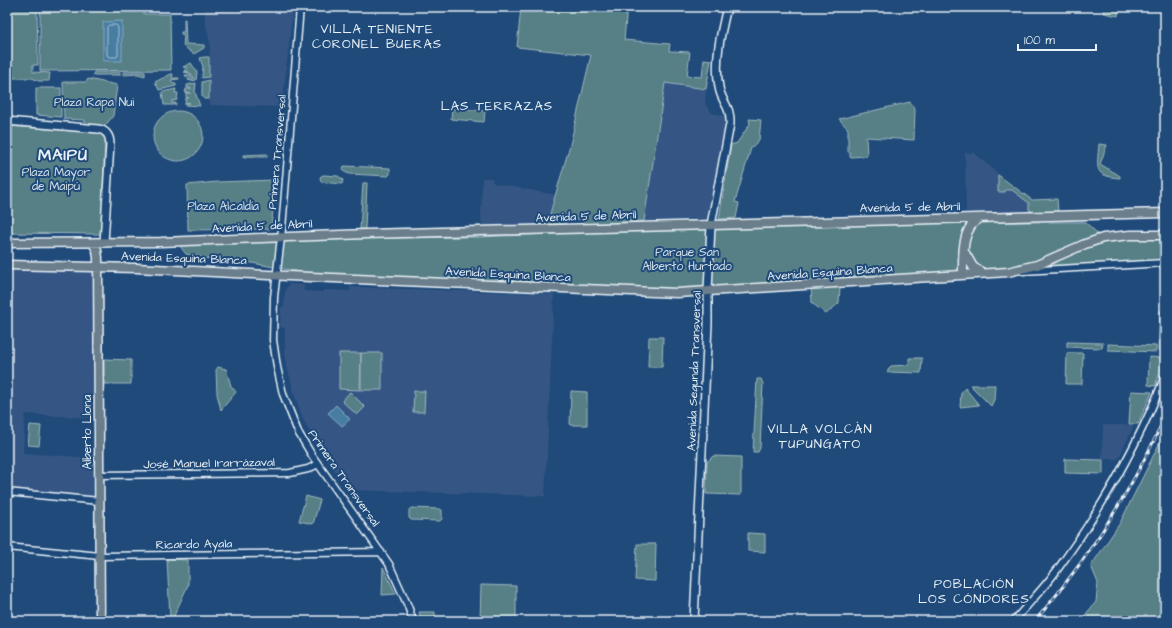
<svg xmlns="http://www.w3.org/2000/svg" width="1172" height="628" font-family="'Architects Daughter',sans-serif">
<style>
.built{fill:#355785}
.green{fill:#577f86;stroke:#a0b8bf}
.water{fill:#467da1;stroke:#87abc4}
.lines{fill:none;stroke-linecap:round;stroke-linejoin:round}
.shore{stroke:#a7c3d5;stroke-width:1}
.tertiary-casing{stroke:#e8f1f8;stroke-width:9}
.secondary-casing{stroke:#e8f1f8;stroke-width:10}
.primary-casing{stroke:#e8f1f8;stroke-width:11}
.tertiary{stroke:#1f4a7a;stroke-width:6}
.secondary{stroke:#1f4a7a;stroke-width:7}
.primary{stroke:#6b7e8b;stroke-width:8}
.rail-casing{stroke:#e8f1f8;stroke-width:3}
.rail{stroke:#1f4a7a;stroke-width:1.5;stroke-dasharray:4.5;stroke-linecap:butt}
.labels{text-anchor:middle;stroke-width:4;stroke-linejoin:round;paint-order:stroke}
.park-label{font-size:12px;fill:#d2e0e7;stroke:#1f4a7a}
.street-label{font-size:12px;fill:#e8f1f8;stroke:#1f4a7a}
.neighbourhood-label{font-size:13px;letter-spacing:1px;fill:#e8f1f8;stroke:#1f4a7a}
.district-label{font-size:16px;font-weight:bold;letter-spacing:1px;fill:#e8f1f8;stroke:#1f4a7a}
</style>
<rect width="100%" height="100%" fill="#1f4a7a"/>
<filter id="ink" filterUnits="userSpaceOnUse"><feTurbulence type="fractalNoise" baseFrequency=".025" numOctaves="2"/><feDisplacementMap in="SourceGraphic" scale="8" xChannelSelector="R" yChannelSelector="G"/><feConvolveMatrix kernelMatrix="1 2 1 2 8 2 1 2 1" color-interpolation-filters="sRGB"/></filter>
<g filter="url(#ink)">
<!-- built -->
<path class="built" d="M293,7l-11,100 -73,-2 1,-62 -5,-23v-12z
M665,83l41,6 -1,15 7,9 14,3v8l-17,95 -65,2z
M965,153h9l54,46 2,13h-64z
M482,178h10l1,5 63,12 -9,29 -63,2 -2,-2 -1,-6z
M7,269h86v149l-68,-4 -2,39 70,5v38l-3,1 -83,-8z
M289,284l15,1v6l19,1v-2l27,1v-4l204,7 -9,202 -196,-6 -30,-41 -16,-30 -9,-26 -7,-27 -2,-15v-23l-5,-1 1,-20h3l1,-17z
M1103,425h31l-16,34h-16z"/>
<!-- green -->
<path class="green" d="M7,7h30l1,58h-5v7l17,1 -1,8h-10l-7,-3h-25z
M40,7h104v7h26l1,56 -131,1z
M521,7h106l-3,33 46,4 -1,7 21,1 -3,24 15,1 2,-18 7,1 -5,29 -41,-6 -21,138 -60,3v-4l-14,-2 -6,6h-17l23,-79 21,-90 -74,-8z
M1105,7h14l-1,9 -14,-3z
M184,19h1l1,25 18,1v3l-10,6 -11,-8 1,-11 -3,-1v-2h3z
M204,57h5v20l-7,1 1,-11 -3,-9z
M191,63l6,9 -1,8 -5,1 -3,-1v-1h5l1,-2h-8l-1,-2h7v-1l-8,-2h5l-4,-1v-1l3,-2 -5,-1z
M94,72h26v3h-27z
M123,72h22v4l-7,-2 -15,1z
M171,74h2l-1,4h7v1l-8,1v2h2v2h3v2l-17,4 -4,-8z
M88,79l29,6 -4,31 -9,11 -19,-2v-5l-21,-1 -1,-37h23z
M209,80v19h-5l-2,-4v-13z
M196,83l-1,9 5,14 -15,-1v-2h5l-5,-1 1,-4h3l-3,-1v-4h5l-6,-1 1,-3h5v-1h-4v-3z
M36,88h25v29l-25,-2z
M176,89l-1,4h3l-1,7 -5,1v2h4v2h-12l-2,-13z
M910,102l5,7 -1,31 -48,-3 1,19 -17,1v-5h-2v-23l-9,-10z
M452,108l33,3 -1,11 -33,-3z
M153 136a25 25 0 1 1 50 0a25 25 0 1 1-50 0Z
M749,119l12,1 -2,20 -8,8 -16,54 4,1 -3,15 -17,1 12,-74 6,-2 13,-19z
M7,126l93,7 5,4 -4,97 -94,-1z
M1099,144l8,1 -7,19 20,12v2c-27,-2 -23,-9 -21,-34z
M267,154v3h-24v-2z
M344,166l46,2v6l-2,2 -39,-2 -6,-3z
M323,175l15,1 5,4 -1,4 -21,-2 -1,-5z
M998,175l34,25 25,-1 1,12 -24,1 -5,-2v-7l-17,-13h-7v2h-7z
M276,180l-5,49 -83,1 -1,-45 30,-3z
M363,183h4l-2,46h-5z
M873,222h212l12,11 4,10 27,-4h37v21l-489,30 -369,-17 -66,-12 -32,-2 -23,-5 -7,-9h17l50,-8 47,2 187,-2 232,-10z
M840,286l-1,17 -13,11 -14,-11 -1,-16z
M1160,311h5v39h-7z
M649,337h14l-1,30h-14z
M1067,342l36,1 -1,5 -35,-1z
M1108,344l48,2v6l-48,-2z
M339,353h22l-1,37 -21,-1z
M361,353h21v37h-21z
M1067,353h16l-1,31h-16z
M1149,357l16,1 -10,28 -7,-1z
M909,358h13l-1,15 -34,-1 4,-6 18,-1z
M104,359l27,1v24h-27z
M218,367l8,2 5,17 5,6 -15,18 -4,-16 -1,-24z
M757,379h4l2,5 -3,64 -2,4h-5z
M970,385h25l-1,15 -3,6z
M965,388l14,17 -19,2 1,-14z
M414,391h11l-1,21h-11z
M571,391l16,1v33h-17z
M1131,391l21,1 -14,32h-9z
M350,392l15,15 -8,8 -15,-14z
M30,425l11,1 -2,20 -11,-1z
M1165,432v189h-85l16,-19 2,-19 -7,-17 29,-43z
M713,456l28,1v38l-35,-1 1,-32z
M1065,459l38,1v14l-38,-1z
M306,496l14,4 -7,24 -14,-3z
M411,508l29,1 2,1v9l-2,2 -29,-1 -2,-2v-8z
M748,533l17,1v18l-17,-1z
M637,544h19l-1,37 -20,-1z
M167,559l21,1v25l-15,33h-3z
M383,567l13,27 -14,1z
M481,585l35,1v35h-36z
M419,612h16v8l-13,1z"/>
<!-- water -->
<path class="water" d="M122,21v40h-19v-39z
M336,405l14,14 -8,7 -14,-13z"/>
<g class="lines">
<!-- shore -->
<path class="shore" d="M109,25h7l2,2v28l-1,2h-8l-2,-2v-28z"/>
<defs>
<path id="tertiary" d="M300,7l-18,222 -8,68 -1,43 4,27 6,27 15,38 15,25 76,107 19,42 5,15
M1023,271l142,-8
M99,475l191,-2 18,-4 10,-5
M7,492l92,9
M7,547l93,9 281,-4
M1014,621c14,-17 30,-33 43,-51 44,-60 81,-125 108,-194"/>
<path id="secondary" d="M7,121l91,8c8,1 12,7 12,15l-6,99
M694,621l14,-297v-33l3,-66 19,-101c1,-19 -9,-22 -11,-37 -5,-26 2,-55 8,-80"/>
<path id="primary" d="M7,243l154,-1 205,-8 799,-21
M93,243l4,7 1,8 2,363
M965,253l8,14 10,6
M7,265l129,3 152,8 389,17 331,-21 29,-7 48,-21 18,-6 27,-3h35
M963,275c0,-18 -2,-49 18,-57"/>
</defs>
<!-- tertiary casing -->
<use href="#tertiary" class="tertiary-casing"/>
<!-- secondary casing -->
<use href="#secondary" class="secondary-casing"/>
<!-- primary casing -->
<use href="#primary" class="primary-casing"/>
<!-- tertiary -->
<use href="#tertiary" class="tertiary"/>
<!-- secondary -->
<use href="#secondary" class="secondary"/>
<!-- primary -->
<use href="#primary" class="primary"/>
<defs>
<path id="rail" d="M1035,621c54,-63 96,-129 130,-204"/>
</defs>
<!-- rail casing -->
<use href="#rail" class="rail-casing"/>
<!-- rail -->
<use href="#rail" class="rail"/>
</g>
</g>
<g class="labels">
<!-- park labels -->
<g class="park-label">
<text x="94" y="106">Plaza Rapa Nui</text>
<text x="56" y="176">Plaza Mayor<tspan x="56" dy="14">de Maipú</tspan></text>
<text x="223" y="210">Plaza Alcaldía</text>
<text x="687" y="256">Parque San<tspan x="687" dy="14">Alberto Hurtado</tspan></text>
</g>
<!-- street labels -->
<g class="street-label">
<text transform="translate(277 152) rotate(-85)" y="4">Primera Transversal</text>
<text transform="translate(910 207) rotate(-1)" y="4">Avenida 5 de Abril</text>
<text transform="translate(586 216) rotate(-2)" y="4">Avenida 5 de Abril</text>
<text transform="translate(262 226) rotate(-3)" y="4">Avenida 5 de Abril</text>
<text transform="translate(184 258) rotate(2)" y="4">Avenida Esquina Blanca</text>
<text transform="translate(830 272) rotate(-4)" y="4">Avenida Esquina Blanca</text>
<text transform="translate(508 274) rotate(3)" y="4">Avenida Esquina Blanca</text>
<text transform="translate(694 371) rotate(-88)" y="4">Avenida Segunda Transversal</text>
<text transform="translate(87 432) rotate(-90)" y="4">Alberto Llona</text>
<text transform="translate(209 463) rotate(-1)" y="4">José Manuel Irarrázaval</text>
<text transform="translate(344 478) rotate(55)" y="4">Primera Transversal</text>
<text transform="translate(194 544) rotate(-1)" y="4">Ricardo Ayala</text>
</g>
<!-- neighbourhood labels -->
<g class="neighbourhood-label">
<text x="377" y="33">VILLA TENIENTE<tspan x="377" dy="15">CORONEL BUERAS</tspan></text>
<text x="497" y="110">LAS TERRAZAS</text>
<text x="820" y="433">VILLA VOLCÁN<tspan x="820" dy="15">TUPUNGATO</tspan></text>
<text x="974" y="588">POBLACIÓN<tspan x="974" dy="15">LOS CÓNDORES</tspan></text>
</g>
<!-- district labels -->
<g class="district-label">
<text x="63" y="160">MAIPÚ</text>
</g>
</g>
<!-- margin -->
<rect width="1172" height="628" fill="none" stroke="#1f4a7a" stroke-width="24"/>
<rect x="12" y="12" width="1148" height="604" fill="none" stroke="#e8f1f8" stroke-width="1.5" filter="url(#ink)"/>
<!-- scale -->
<path d="M1018 44v6h78v-6" fill="none" stroke="#e8f1f8" stroke-width="2"/>
<text x="1024" y="44" font-size="12" fill="#e8f1f8" stroke="#1f4a7a" stroke-width="3" paint-order="stroke">100 m</text>
</svg>
